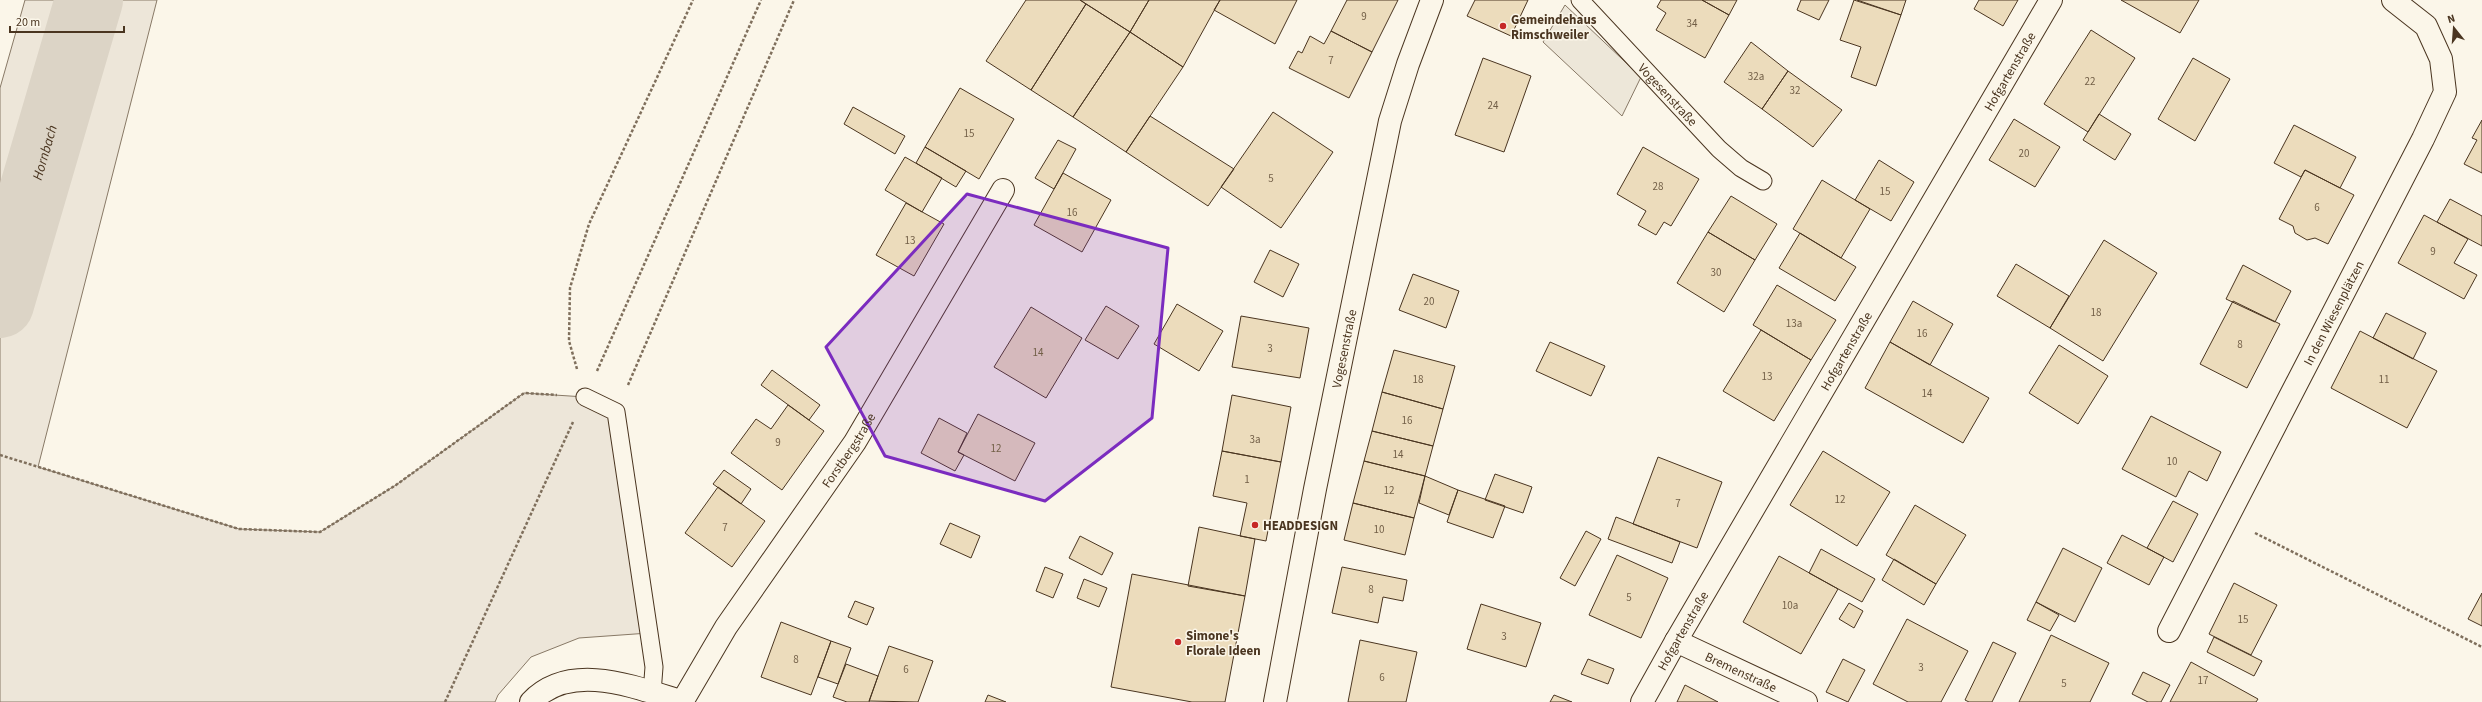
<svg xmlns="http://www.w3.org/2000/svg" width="2482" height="702" font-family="'Source Sans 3',sans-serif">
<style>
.green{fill:#ede6d9;stroke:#887966}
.parking{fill:#ede7d9;stroke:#887966}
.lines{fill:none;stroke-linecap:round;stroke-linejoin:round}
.river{stroke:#dcd4c6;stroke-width:68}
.building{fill:#ecdcbc;stroke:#4a3520}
.service-casing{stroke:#4a3520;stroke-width:19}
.minor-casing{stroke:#4a3520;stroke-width:24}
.primary-casing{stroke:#4a3520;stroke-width:24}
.path{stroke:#7f6f5c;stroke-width:2.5;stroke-dasharray:3 2;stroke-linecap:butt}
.service{stroke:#fbf6e9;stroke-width:17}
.minor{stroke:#fbf6e9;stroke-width:22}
.primary{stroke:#fbf6e9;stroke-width:22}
.marked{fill:#7b2cbf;fill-opacity:0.2;stroke:#7b2cbf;stroke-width:3;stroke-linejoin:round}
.poi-dot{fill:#c62828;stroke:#fbf6e9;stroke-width:1.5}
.labels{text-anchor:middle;stroke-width:3;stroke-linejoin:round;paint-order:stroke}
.number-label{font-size:11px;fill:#725f47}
.poi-label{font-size:13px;font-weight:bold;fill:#4a3520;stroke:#fbf6e9;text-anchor:start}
.street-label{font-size:13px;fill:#4a3520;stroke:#fbf6e9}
.water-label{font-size:14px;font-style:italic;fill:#4a3520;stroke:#fbf6e9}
</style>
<rect width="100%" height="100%" fill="#fbf6e9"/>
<!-- green -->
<path class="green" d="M25,0h132l-119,467 201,62 81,3 76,-47 128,-92 61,4 31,15 33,221 -70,5 -48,19 -33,38 -3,7h-495v-614z"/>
<!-- parking -->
<path class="parking" d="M1565,5l76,72 -19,39 -79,-74z"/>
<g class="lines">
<!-- river -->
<path class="river" id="s1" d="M0,304l89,-304"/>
</g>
<!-- building -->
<path class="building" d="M1026,0h54l6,4 -55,86 -45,-29z
M1080,0h69l-19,32z
M1149,0h71l-37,67 -53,-35z
M1220,0h77l-22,44 -61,-34z
M1347,0h51l-26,52 -41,-21z
M1475,0h53l-17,36 -44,-20z
M1661,0h41l27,15 -24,43 -49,-28 10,-17 -9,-6z
M1702,0h35l-8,15z
M1801,0h28l-10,20 -22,-10z
M1854,0l47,15 -25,71 -25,-9 10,-30 -21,-7z
M1857,0h49l-5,15z
M1979,0h39l-15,26 -29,-17z
M2121,0h78l-19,33z
M1086,4l44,28 -57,85 -42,-27z
M2091,30l44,28 -47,74 -44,-28z
M1331,31l41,21 -23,46 -60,-30 9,-17 4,2 8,-17 14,8z
M1130,32l53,35 -57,85 -53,-35z
M1751,42l37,29 -26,38 -38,-27z
M1483,58l48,18 -27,76 -49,-17z
M2193,58l37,21 -35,62 -37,-22z
M1788,71l54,39 -29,37 -51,-38z
M960,88l54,31 -35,60 -54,-32z
M853,107l52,29 -10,18 -51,-30z
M1273,112l60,40 -52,76 -60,-41z
M2099,114l32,20 -16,26 -32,-20z
M1150,116l84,53 -26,37 -82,-54z
M2014,119l46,28 -25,40 -46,-27z
M2482,120v53l-18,-9 13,-24 -5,-2z
M2294,125l62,32 -16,31 -35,-18 -4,7 -27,-14z
M1058,140l18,9 -22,40 -19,-11z
M925,147l41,24 -10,16 -40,-24z
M1643,147l56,32 -28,47 -7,-4 -8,13 -18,-10 8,-14 -29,-17z
M905,157l37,21 -20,34 -37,-22z
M1879,160l35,22 -23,39 -36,-21z
M2305,170l49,25 -26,49 -13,-6 -8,2 -12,-7 -2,-7 -14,-7z
M1063,173l48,27 -29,52 -48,-27z
M1822,180l48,29 -29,49 -48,-29z
M1731,196l46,28 -22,36 -47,-28z
M2450,199l32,17v30l-45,-24z
M906,203l38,21 -30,52 -38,-21z
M2424,215l44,24 -14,24 23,12 -13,24 -66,-36z
M1708,232l47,28 -31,52 -47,-29z
M1800,233l56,34 -21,34 -56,-33z
M2104,240l53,33 -54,88 -53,-33z
M1270,250l29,14 -16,33 -29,-15z
M2016,264l53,32 -19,32 -53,-32z
M2243,265l48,26 -16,31 -49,-23z
M1413,274l46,17 -13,37 -47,-18z
M1777,285l59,35 -25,40 -58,-35z
M1913,301l40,23 -23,41 -40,-23z
M2233,301l47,23 -33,64 -47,-24z
M1177,304l46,27 -24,40 -45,-27z
M1106,306l33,20 -21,33 -33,-19z
M1031,307l51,31 -36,60 -52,-31z
M2386,313l40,20 -13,26 -40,-21z
M1241,316l68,12 -9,50 -68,-11z
M1761,330l50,30 -37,61 -51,-30z
M2360,331l77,40 -30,57 -76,-40z
M1550,342l55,24 -14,30 -55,-25z
M1890,342l99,56 -26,45 -98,-55z
M2059,345l49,31 -30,48 -49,-31z
M1394,350l61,16 -12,43 -61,-17z
M772,370l48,35 -11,15 -48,-35z
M1382,392l61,17 -10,37 -61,-15z
M1232,395l59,12 -10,55 -59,-11z
M788,405l36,26 -42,59 -51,-37 25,-34 15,10z
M978,414l57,29 -20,38 -57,-29z
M2151,416l70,36 -14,29 -18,-10 -13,26 -54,-28z
M939,418l28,15 -9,19 6,3 -9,16 -34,-18z
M1372,431l61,15 -8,30 -61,-15z
M1222,451l59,11 -15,79 -26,-5 7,-33 -34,-7z
M1823,451l67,41 -33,54 -67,-41z
M1658,457l64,25 -25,66 -64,-24z
M1364,461l61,15 -11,42 -61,-15z
M724,470l27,19 -10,15 -28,-20z
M1495,474l37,13 -9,26 -38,-13z
M1425,476l33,14 -9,25 -30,-12z
M718,487l47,34 -33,46 -47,-34z
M1458,490l47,16 -12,32 -46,-16z
M2173,501l25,13 -25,48 -26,-14z
M1353,503l61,15 -9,37 -61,-15z
M1915,505l51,30 -30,49 -50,-29z
M1616,517l64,25 -8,21 -64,-24z
M950,523l30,13 -9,22 -31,-14z
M1199,527l56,12 -10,57 -57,-10z
M1586,531l15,8 -26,47 -15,-8z
M2122,535l42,22 -15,28 -42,-22z
M1080,536l33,17 -11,22 -33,-17z
M2063,548l39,20 -27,54 -39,-20z
M1821,549l54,30 -13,23 -53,-29z
M1617,555l51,23 -27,60 -52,-23z
M1779,556l59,33 -37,65 -58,-32z
M1894,559l42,25 -12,21 -42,-25z
M1045,567l18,7 -10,24 -17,-7z
M1342,567l65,13 -4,21 -20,-4 -5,26 -46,-10z
M1132,574l113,22 -20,106h-33l-81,-15z
M1084,579l23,9 -8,19 -22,-9z
M2234,583l43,22 -26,50 -42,-21z
M2482,593v33l-14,-7z
M855,601l19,7 -7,17 -19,-8z
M2036,602l23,13 -9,16 -23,-11z
M1849,603l14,8 -9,17 -15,-9z
M1481,604l60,19 -15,44 -59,-18z
M1907,619l61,32 -27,51h-33l-35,-18z
M781,622l50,19 -20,54 -50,-18z
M2051,635l58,28 -19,39h-71z
M2214,637l48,24 -8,15 -47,-24z
M1360,640l57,12 -11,50h-58z
M831,641l20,7 -13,36 -20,-7z
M1993,642l23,11 -24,49h-23l-4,-2z
M889,646l44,15 -15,41 -49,-1z
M1588,659l26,10 -6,15 -27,-10z
M1843,659l22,11 -17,32 -22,-10z
M2191,662l67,37 -2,3h-86z
M846,664l32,12 -9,26h-22l-14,-5z
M2143,672l27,13 -9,17h-13l-16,-8z
M1685,685l33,17h-41z
M988,695l18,7h-21z
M1554,695l18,7h-22z"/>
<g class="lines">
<defs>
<g id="service">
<path id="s2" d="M1580,0l139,149 22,19 22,13"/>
<path d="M585,397l31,15 33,221 5,34 -2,26"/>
</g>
<g id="minor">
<path id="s3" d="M2169,631l254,-492 22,-47 -4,-33 -15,-33 -33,-26"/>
<path id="s4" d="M1676,641l130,61"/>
<path d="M531,702c40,-42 106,-14 152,0"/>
<path id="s5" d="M682,702l44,-75 129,-185 148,-252"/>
<path id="s6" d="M1642,702l34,-61 375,-641"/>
</g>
<g id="primary">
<path id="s7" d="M1275,702l40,-213 75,-368 18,-57 24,-64"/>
</g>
</defs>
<!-- service casing -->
<use href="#service" class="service-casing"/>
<!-- minor casing -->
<use href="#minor" class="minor-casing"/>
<!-- primary casing -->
<use href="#primary" class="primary-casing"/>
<!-- path -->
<path class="path" d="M577,369l-8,-28 1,-53 19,-64 104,-224
M597,371l164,-371
M628,385l166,-385
M0,455l239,74 81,3 76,-47 128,-92 33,2
M2255,533l227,114
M445,702l128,-280"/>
<!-- service -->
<use href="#service" class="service"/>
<!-- minor -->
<use href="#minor" class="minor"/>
<!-- primary -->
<use href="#primary" class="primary"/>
</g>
<!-- marked area -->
<path class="marked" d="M967,194l201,54 -16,170 -107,83 -160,-45 -59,-109z"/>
<!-- markers -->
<g class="poi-dot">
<circle cx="1503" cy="26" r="4"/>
<circle cx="1255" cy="525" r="4"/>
<circle cx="1178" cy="642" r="4"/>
</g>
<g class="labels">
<!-- number labels -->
<g class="number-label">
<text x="1364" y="20">9</text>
<text x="1692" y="27">34</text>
<text x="1331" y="64">7</text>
<text x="1756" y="80">32a</text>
<text x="2090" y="85">22</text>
<text x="1795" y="94">32</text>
<text x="1493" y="109">24</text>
<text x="969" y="137">15</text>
<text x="2024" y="157">20</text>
<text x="1271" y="182">5</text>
<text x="1658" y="190">28</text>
<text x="1885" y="195">15</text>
<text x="2317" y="211">6</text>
<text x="1072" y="216">16</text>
<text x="910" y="244">13</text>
<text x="2433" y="255">9</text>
<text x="1716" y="276">30</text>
<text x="1429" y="305">20</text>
<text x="2096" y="316">18</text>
<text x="1794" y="327">13a</text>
<text x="1922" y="337">16</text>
<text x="2240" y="348">8</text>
<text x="1270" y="352">3</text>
<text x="1038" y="356">14</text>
<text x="1767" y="380">13</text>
<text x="1418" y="383">18</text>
<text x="2384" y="383">11</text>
<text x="1927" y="397">14</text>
<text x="1407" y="424">16</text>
<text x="1255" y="443">3a</text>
<text x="778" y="446">9</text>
<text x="996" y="452">12</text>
<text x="1398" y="458">14</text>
<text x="2172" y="465">10</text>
<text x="1247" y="483">1</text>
<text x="1389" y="494">12</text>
<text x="1840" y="503">12</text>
<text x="1678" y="507">7</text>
<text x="725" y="531">7</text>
<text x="1379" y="533">10</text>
<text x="1371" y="593">8</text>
<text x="1629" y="601">5</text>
<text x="1790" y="609">10a</text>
<text x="2243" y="623">15</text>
<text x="1504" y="640">3</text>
<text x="796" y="663">8</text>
<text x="1921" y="671">3</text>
<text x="906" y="673">6</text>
<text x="1382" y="681">6</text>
<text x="2203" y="684">17</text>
<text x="2064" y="687">5</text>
</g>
<!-- poi labels -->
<g class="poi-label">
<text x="1511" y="24">Gemeindehaus<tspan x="1511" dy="15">Rimschweiler</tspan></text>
<text x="1263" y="530">HEADDESIGN</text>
<text x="1186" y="640">Simone's<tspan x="1186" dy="15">Florale Ideen</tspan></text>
</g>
<!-- street labels -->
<g class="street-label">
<text dy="5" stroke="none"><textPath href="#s6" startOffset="730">Hofgartenstraße</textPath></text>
<text dy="5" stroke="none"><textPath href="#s2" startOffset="129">Vogesenstraße</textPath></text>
<text dy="5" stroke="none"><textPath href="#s3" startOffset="358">In den Wiesenplätzen</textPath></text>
<text dy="5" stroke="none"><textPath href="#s7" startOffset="360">Vogesenstraße</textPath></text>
<text dy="5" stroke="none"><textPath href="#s6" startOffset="406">Hofgartenstraße</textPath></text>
<text dy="5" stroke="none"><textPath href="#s5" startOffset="302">Forstbergstraße</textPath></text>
<text dy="5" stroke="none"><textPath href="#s6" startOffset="82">Hofgartenstraße</textPath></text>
<text dy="5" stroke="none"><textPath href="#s4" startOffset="72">Bremenstraße</textPath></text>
</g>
<!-- water labels -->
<g class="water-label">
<text dy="5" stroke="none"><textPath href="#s1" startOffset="158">Hornbach</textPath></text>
</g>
</g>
<!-- north arrow -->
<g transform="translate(2454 28) rotate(343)" stroke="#fbf6e9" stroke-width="3" paint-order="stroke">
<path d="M0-3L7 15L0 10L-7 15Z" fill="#4a3520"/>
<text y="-6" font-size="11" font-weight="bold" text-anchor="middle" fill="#4a3520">N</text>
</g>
<!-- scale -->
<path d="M10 26v6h114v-6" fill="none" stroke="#4a3520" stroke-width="2"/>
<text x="16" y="26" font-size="12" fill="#4a3520" stroke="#fbf6e9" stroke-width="3" paint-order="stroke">20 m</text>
</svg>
